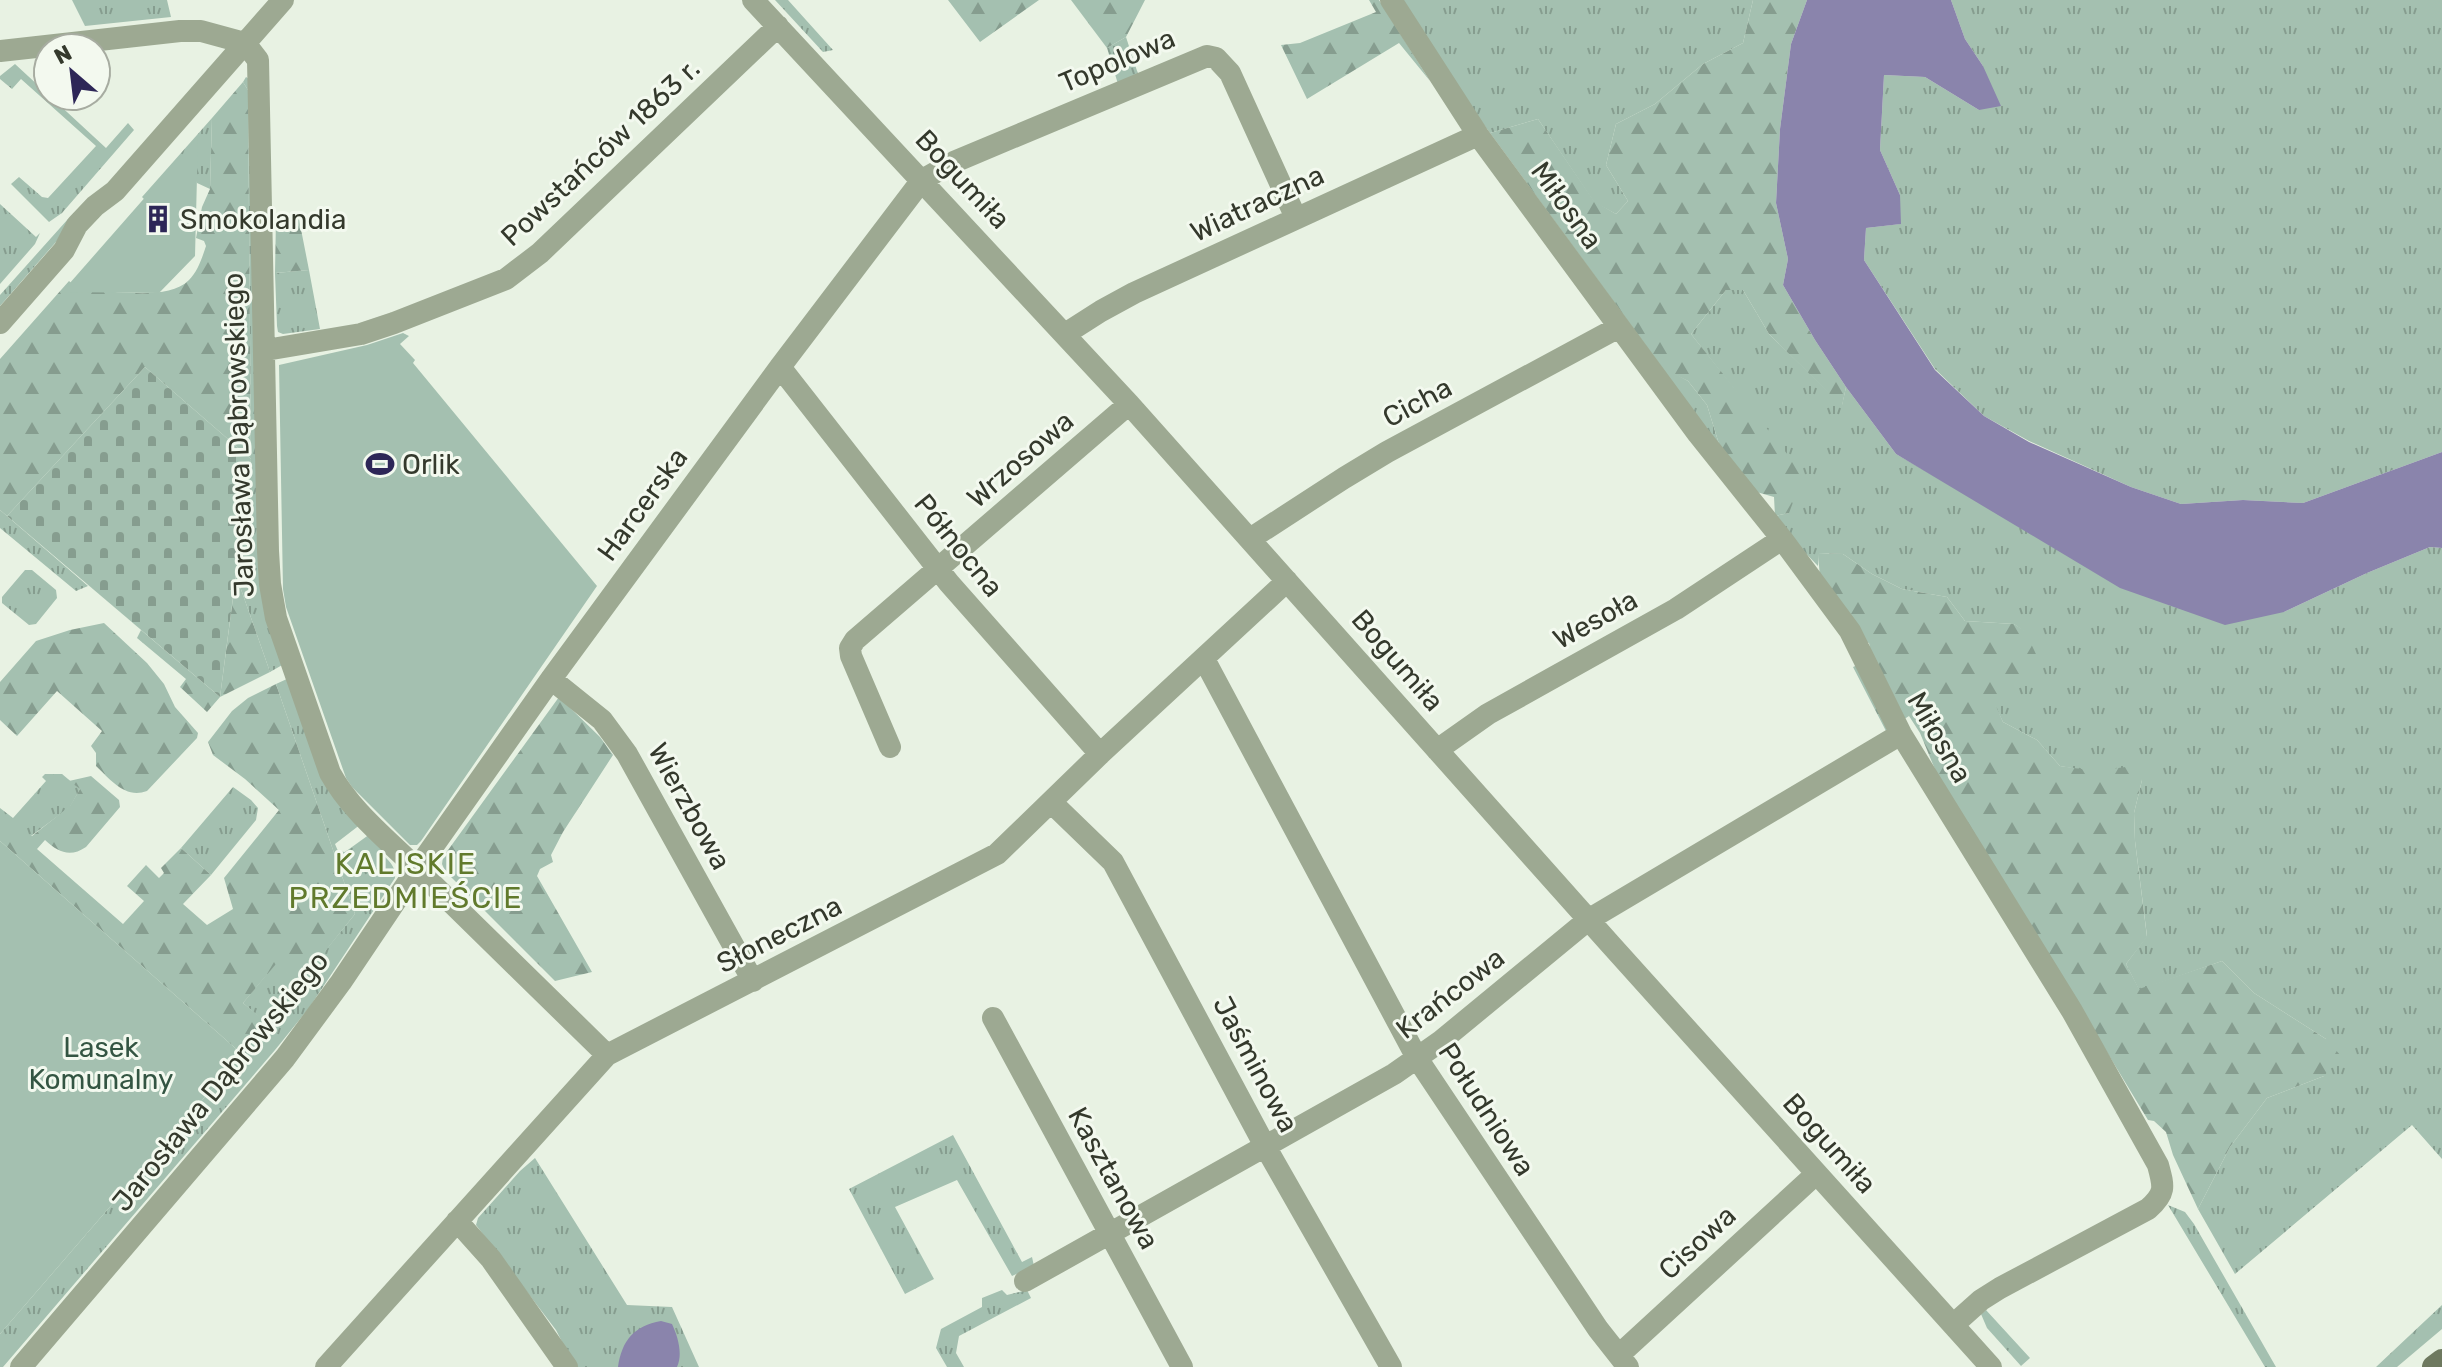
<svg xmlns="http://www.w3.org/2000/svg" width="2442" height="1367" font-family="Rubik,sans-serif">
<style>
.grass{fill:url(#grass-tufts)}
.forest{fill:url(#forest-firs)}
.cemetery{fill:url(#cemetery-stones)}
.park{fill:#a4c0b0}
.water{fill:#8a84ac}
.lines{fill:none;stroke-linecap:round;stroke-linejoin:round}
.minor{stroke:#9da992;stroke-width:22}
.major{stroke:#6e795f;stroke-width:24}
.labels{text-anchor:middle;stroke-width:6;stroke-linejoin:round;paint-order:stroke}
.street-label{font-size:28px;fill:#34392c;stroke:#f3f9ef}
.poi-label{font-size:28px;fill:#34392c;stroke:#f3f9ef;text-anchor:start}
.park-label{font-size:28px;fill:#335542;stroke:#f3f9ef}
.neighbourhood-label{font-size:30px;letter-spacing:2px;fill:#617a2c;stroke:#f3f9ef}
</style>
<defs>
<pattern id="grass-tufts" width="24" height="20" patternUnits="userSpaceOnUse" patternTransform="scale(2)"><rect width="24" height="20" fill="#a4c0b0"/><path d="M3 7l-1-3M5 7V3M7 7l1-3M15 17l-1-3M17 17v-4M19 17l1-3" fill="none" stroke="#869d8f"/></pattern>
<pattern id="forest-firs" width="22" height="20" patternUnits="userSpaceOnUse" patternTransform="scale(2)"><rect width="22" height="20" fill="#a4c0b0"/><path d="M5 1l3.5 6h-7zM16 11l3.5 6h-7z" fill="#869d8f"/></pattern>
<pattern id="cemetery-stones" width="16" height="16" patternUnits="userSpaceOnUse" patternTransform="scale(2)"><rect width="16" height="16" fill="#a4c0b0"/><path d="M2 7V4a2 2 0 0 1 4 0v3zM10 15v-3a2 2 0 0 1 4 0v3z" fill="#869d8f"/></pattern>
</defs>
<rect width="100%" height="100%" fill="#e8f2e3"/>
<!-- grass -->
<path class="grass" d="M72,0h95l4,17 -86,9z
M775,0h13l45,50 -10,2z
M1391,0h362l-10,43 -40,21 -48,40 -39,20 -10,41 22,36 -12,13 -22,-12 -56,-83 -48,14z
M1951,0h491v452l-139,51 -60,-3 -62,4 -50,-17 -102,-46 -45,-25 -49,-47 -71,-109 2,-32 34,-4v-29l-20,-45 4,-75 41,2 54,33 4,-44 -18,-27z
M1126,37l13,40 -21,7 -11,-36z
M15,64l91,84 22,-25 6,7 -72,83 -13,9 -38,-38 8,-7 23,20 6,1 48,-52 -75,-67 -9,10 -12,-10v-3z
M246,77l3,2 35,585 -14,8 -34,-97 15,-116 -3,-369 -5,-8z
M212,118l-2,71 -13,-6 -8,-20 -44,37 -3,-3z
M0,204l36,33 4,-4 -5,11 -35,40z
M68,219h8l-76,87v-11z
M309,270l11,59 -37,5 -5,-2 -1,-6 -2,-53z
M1726,290h17l26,44 73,71 4,-18 50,67 73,42 315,116 83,-39 63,-26 12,1v611l-30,-34 -177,149 -37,-65 32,-62 37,-49 57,-22 2,-37 -72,-46 -32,-32 -83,29 -13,-26 21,-28 -12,-95 -1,-28 8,-33 -82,-14 -23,-26 -34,-18 -11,-22 33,-68 -11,-8 -49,-3 -18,-24 -45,-8 -30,-15 -29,-20 -24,-1 -1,13 -25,-26 -18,-24 14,-3 -25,-86 -73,-93z
M1655,363l33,18 19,24 12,39z
M0,510l88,76 -12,5 -76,-63z
M25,570h7l24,20 1,8 -21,26 -7,1 -27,-22v-6z
M289,678l72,146 -26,20 3,7 7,1 25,-18 13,15 -2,4c8,8 15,13 14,25l-86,130 -34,42 -272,317h-3v-33l242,-280 24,-31 -23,-20 33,-40 23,20 56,-69 -79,-230z
M45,774h17l18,15 -10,18 -39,29h-31v-28l13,10 33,-37 -4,-4z
M233,787l18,13 7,8 -2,12 -45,55 -30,-27z
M953,1135l69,127 10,-5 2,9 -22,10 -55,-96 -62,27 39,72 -29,15 -56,-105z
M535,1158l92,147 45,2 27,60h-124l-19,-37 -80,-105 2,-7 42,-47z
M2168,1205l17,7 9,12 82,143h-11z
M1002,1290l5,5 20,-5 4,8 -72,38 -3,17 8,14h-17l-11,-19 5,-19 41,-22v-9z
M2442,1305v24l-45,38h-21z
M1986,1310l44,48 -9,8 -34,-38 -6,-14z"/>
<!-- forest -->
<path class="forest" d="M948,0h91l-59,42z
M1071,0h74l-19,37 -19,11z
M1369,0h10l51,81 -31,-38 -92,56 -26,-54 19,-2 76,-31z
M1753,0h54l-16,44 -11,85 -4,74 12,56 -5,26 32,55 31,47 -4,19 -73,-72 -26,-44h-17l-35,44 109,136 -2,19 -9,24 -14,3 -1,-19 -21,-6 -34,-47 -12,-39 -19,-24 -25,-12 -173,-236 48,-14 56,82 22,13 12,-13 -22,-36 10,-41 39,-20 48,-40 40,-21z
M243,82l5,8 3,369 -106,-92 -138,149 -7,-6v-151l69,-78 13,11c30,-4 84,11 107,-12 9,-9 13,-22 17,-34l-2,-5 -8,-3 6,-31 8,-18 2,-71z
M298,214l11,56 -34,3 1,-55z
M1818,553l25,1 29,20 30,15 45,8 18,24 49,3 11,7 18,38 -50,31 10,22 34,18 23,26 36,5 37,-5 9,14 -8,33 1,28 12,96 -21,27 13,25 83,-28 32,32 72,46 15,17 -17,20 -57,22 -37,49 -32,62 -25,-54 -7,-23 -12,-11 -6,-1 -133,-220 -71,-109 -24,-58 -11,-17 -23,15 -33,-64 13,-6 5,-8 -2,-10 -5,-1 -44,-64z
M236,575l34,97 -50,25 -13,15 -27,-25 6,-8 -49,-41 4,-8 79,67z
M104,623l43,40 17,21 11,23 23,26 -1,5 -50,53c-22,8 -36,-11 -51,-25v-13l-5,-7 11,-15 -45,-40 -40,45 -17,-16v-38l36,-41 34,-11z
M276,684l79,230 -56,70 -23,-20 -33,39 23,19 -24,32 -242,-213v-5h32l38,-30 10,-17 -11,-8 22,-5 28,24 1,7 -34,40c-16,11 -28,5 -41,-7l-8,9 86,75 21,-23 -17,-15 19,-21 13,13 5,-5 -3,-5 20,-20 30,27 -28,29 24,21 26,-16 -9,-31 55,-68 -34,-31 -32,-24 -5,-13 24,-31 16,-13z
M559,697l41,40 13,18 -50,77 -12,23 2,7 -13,7 -3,7 55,96 -37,9 -110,-110 -3,-7 1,-7z"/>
<!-- cemetery -->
<path class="cemetery" d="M145,367l106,92 -31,238 -213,-181z"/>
<!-- park -->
<path class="park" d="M198,137l-3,119 -36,37 -97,-1z
M403,333l6,3 -9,8 15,16 -2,3 184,223 -176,255 -4,4h-7l-58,-58 -6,-9 -60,-171 -3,-18 -4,-224 88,-20z
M0,841l242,213 -242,280z"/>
<!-- water -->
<path class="water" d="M1807,0h144l14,39 18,27 18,40 -22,4 -54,-33 -41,-2 -4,75 20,45 1,29 -35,4 -2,32 71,110 49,46 45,26 102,45 50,17 62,-4 60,3 139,-51v96l-12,-1 -63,26 -83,39 -59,13 -105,-37 -224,-134 -50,-67 -31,-47 -32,-55 5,-26 -12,-56 4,-74 11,-85z
M661,1321l11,3c6,13 11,30 5,43h-59c4,-27 16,-41 43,-46z"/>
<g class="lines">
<!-- minor -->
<path class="minor" d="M753,0l376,404 482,541 380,422
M1391,0l87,135 220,299 84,105 68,92 51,103 171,277 86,154c6,22 8,28 -10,44l-148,79 -19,12 -28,25
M0,51l180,-20h21l44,12 13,17 10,491 2,33 6,34 54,155c21,38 57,66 87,96l-76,113 -56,76 -264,309
M0,323l64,-73 13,-25 18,-19 20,-15 168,-191
M1065,334l36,-23 33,-18 344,-158
M266,350l95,-16 33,-11 112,-44 34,-26 238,-227
M780,367l169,216 151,171
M1250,539l94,-61 43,-26 232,-125
M1204,659l213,399 181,271 30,38
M551,679l51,41 25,34 126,227
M890,747l-39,-91 -1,-8 5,-8 274,-236
M1437,750l51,-36 188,-105 106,-70
M1052,803l61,59 152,284 126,221
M993,1018l189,349
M607,1055l-190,-186 134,-190 229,-312 142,-187 32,-18 253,-106 9,2 14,15 66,145
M457,1221l34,38 76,108
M1025,1281l369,-207 47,-33 147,-121 313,-186
M1619,1355l197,-181
M326,1367l281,-312 390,-201 103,-100 187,-173"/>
<!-- major -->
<path class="major" d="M2434,1367l8,-6"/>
</g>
<!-- icons -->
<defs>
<symbol id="building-bare" viewBox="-9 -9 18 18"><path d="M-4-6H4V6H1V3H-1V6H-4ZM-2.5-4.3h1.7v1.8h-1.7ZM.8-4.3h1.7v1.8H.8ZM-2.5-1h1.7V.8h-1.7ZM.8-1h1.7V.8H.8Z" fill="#2d2657" stroke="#f3f9ef" stroke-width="2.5" paint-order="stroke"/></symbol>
<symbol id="stadium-bare" viewBox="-9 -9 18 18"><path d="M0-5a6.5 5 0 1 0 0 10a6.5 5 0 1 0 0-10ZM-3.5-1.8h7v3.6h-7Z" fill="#2d2657" stroke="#f3f9ef" stroke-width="2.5" paint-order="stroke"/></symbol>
</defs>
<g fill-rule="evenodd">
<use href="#building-bare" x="138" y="199" width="40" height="40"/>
<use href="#stadium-bare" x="360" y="444" width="40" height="40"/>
</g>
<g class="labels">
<!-- street labels -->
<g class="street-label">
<text transform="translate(1117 60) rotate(-23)" y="10">Topolowa</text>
<text transform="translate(600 152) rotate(-43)" y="10">Powstańców 1863 r.</text>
<text transform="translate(963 179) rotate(47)" y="10">Bogumiła</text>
<text transform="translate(1257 203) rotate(-25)" y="10">Wiatraczna</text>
<text transform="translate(1567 205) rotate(54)" y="10">Miłosna</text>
<text transform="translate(1417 402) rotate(-28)" y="10">Cicha</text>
<text transform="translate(238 435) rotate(-92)" y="10">Jarosława Dąbrowskiego</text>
<text transform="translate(1020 459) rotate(-41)" y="10">Wrzosowa</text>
<text transform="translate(642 504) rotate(-54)" y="10">Harcerska</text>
<text transform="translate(959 545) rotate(51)" y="10">Północna</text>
<text transform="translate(1595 619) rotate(-29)" y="10">Wesoła</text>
<text transform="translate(1398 660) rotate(49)" y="10">Bogumiła</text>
<text transform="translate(1940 737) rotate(60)" y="10">Miłosna</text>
<text transform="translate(690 806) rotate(61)" y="10">Wierzbowa</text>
<text transform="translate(779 934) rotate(-27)" y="10">Słoneczna</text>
<text transform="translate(1450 993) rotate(-38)" y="10">Krańcowa</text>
<text transform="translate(1256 1064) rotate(62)" y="10">Jaśminowa</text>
<text transform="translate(220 1081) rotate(-51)" y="10">Jarosława Dąbrowskiego</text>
<text transform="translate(1487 1109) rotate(57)" y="10">Południowa</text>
<text transform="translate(1830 1143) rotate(48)" y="10">Bogumiła</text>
<text transform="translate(1114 1178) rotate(61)" y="10">Kasztanowa</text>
<text transform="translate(1697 1242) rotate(-43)" y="10">Cisowa</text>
</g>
<!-- poi labels -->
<g class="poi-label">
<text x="180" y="229">Smokolandia</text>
<text x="402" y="474">Orlik</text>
</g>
<!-- park labels -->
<g class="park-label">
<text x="101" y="1057">Lasek<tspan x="101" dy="32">Komunalny</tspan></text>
</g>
<!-- neighbourhood labels -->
<g class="neighbourhood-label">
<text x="406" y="874">KALISKIE<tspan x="406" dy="34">PRZEDMIEŚCIE</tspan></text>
</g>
</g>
<!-- north arrow -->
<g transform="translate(72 72) rotate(332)"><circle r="38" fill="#f3f9ef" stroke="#a7aca1" stroke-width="2"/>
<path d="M0-6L14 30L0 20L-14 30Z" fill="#2d2657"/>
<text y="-12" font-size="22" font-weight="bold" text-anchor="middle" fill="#34392c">N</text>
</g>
</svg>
